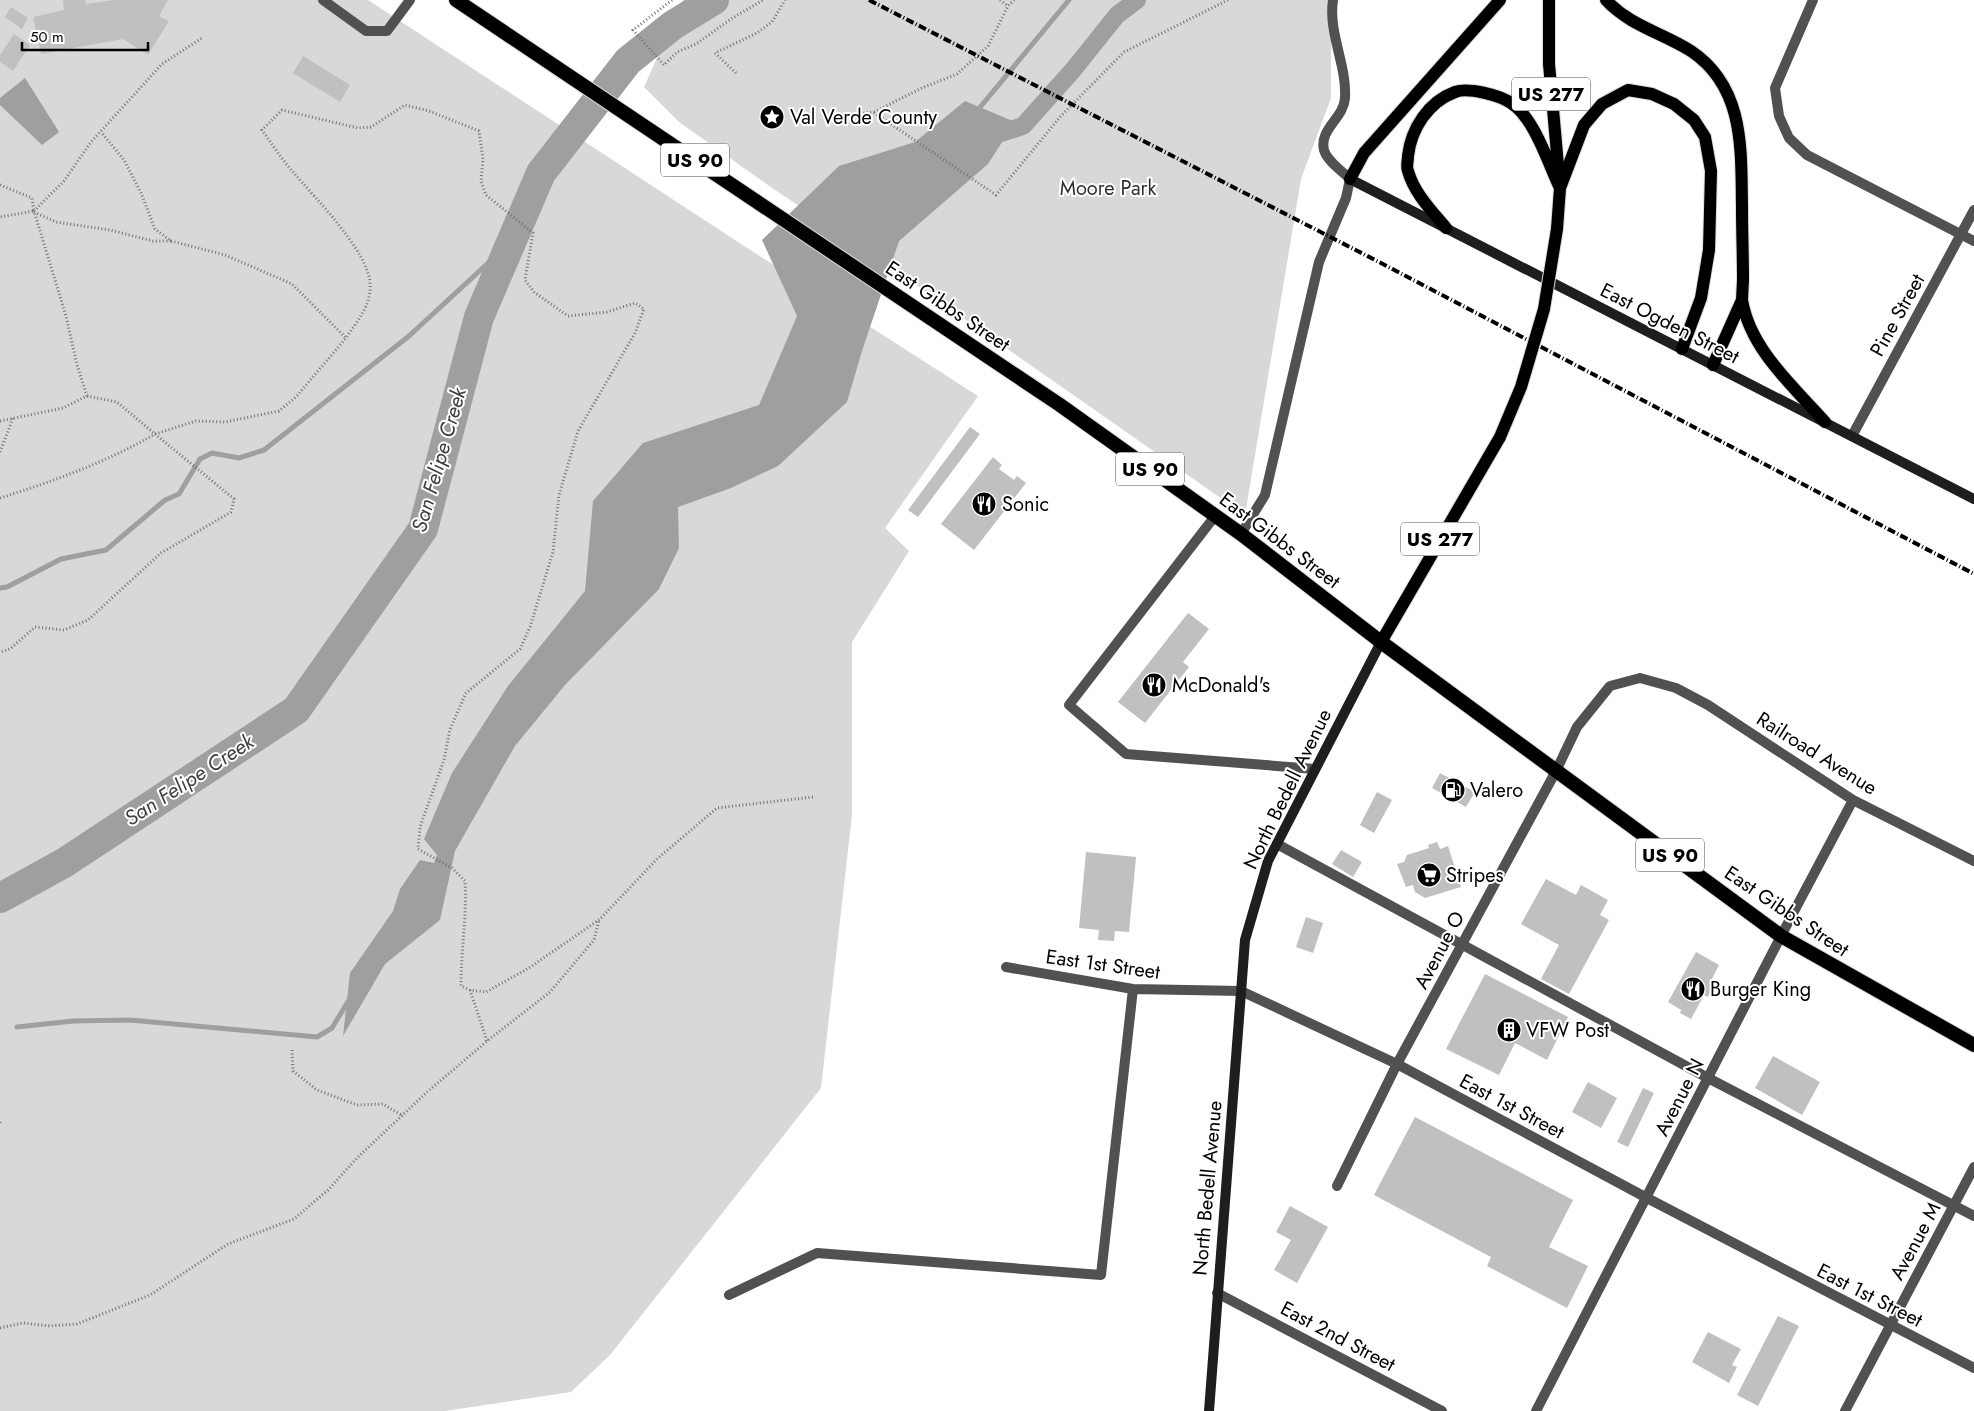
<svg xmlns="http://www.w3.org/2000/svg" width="1974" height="1411" font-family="Jost,sans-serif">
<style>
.green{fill:#d8d8d8}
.water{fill:#9f9f9f}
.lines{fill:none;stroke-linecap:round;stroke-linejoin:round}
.stream{stroke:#9f9f9f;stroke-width:5}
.canal{stroke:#9f9f9f;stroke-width:18}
.river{stroke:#9f9f9f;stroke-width:30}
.building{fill:#c0c0c0}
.primary-casing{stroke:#dbdbdb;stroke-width:14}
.trunk-casing{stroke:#dbdbdb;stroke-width:16}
.path{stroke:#737373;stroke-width:3;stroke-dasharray:1 2.5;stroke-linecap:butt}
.service{stroke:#515151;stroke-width:10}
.minor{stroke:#515151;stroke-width:10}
.secondary{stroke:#1e1e1e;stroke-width:10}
.primary{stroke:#000;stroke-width:12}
.trunk{stroke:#000;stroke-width:14}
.rail{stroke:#000;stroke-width:4;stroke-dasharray:8 2.5 1 2.5;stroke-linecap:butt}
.primary-bridge-casing{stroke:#dbdbdb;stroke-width:14;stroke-linecap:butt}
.primary-bridge{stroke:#000;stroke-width:12}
.labels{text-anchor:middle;stroke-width:4;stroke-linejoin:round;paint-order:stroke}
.shield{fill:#fff;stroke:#4c4c4c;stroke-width:1}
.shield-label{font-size:19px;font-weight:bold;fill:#000}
.poi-label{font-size:20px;fill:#000;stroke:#fff;text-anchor:start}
.park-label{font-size:20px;fill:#2f2f2f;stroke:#fff}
.street-label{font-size:20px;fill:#000;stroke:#fff}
.water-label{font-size:21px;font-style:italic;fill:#404040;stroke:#fff}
</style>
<rect width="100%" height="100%" fill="#fff"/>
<!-- green -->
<path class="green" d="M0,0h368l373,244 237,152 -93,132 24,23 -57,91v173l-31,273 -211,267 -39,37 -126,19h-445z
M683,0h648v98l-30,81 -56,336 -372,-260 -98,-65 -96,-68 -35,-35z"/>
<!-- water -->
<path class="water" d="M25,78l34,54 -17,13 -42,-40v-7z
M965,101l50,21 -27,42 -89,77 -37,110 -15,51 -69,64 -47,22 -53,19 1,41 -20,41 -94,96 -50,61 -60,105 -15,69 -55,44 -42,72 7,-63 43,-62 7,-22 20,-29 14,3 3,-8 -13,-16 28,-66 56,-87 77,-95 8,-90 50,-58 116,-38 38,-89 -35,-76 77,-74 76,-24z"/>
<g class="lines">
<!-- stream -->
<path class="stream" d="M977,111l92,-111
M0,588l7,-1 54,-28 45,-9 59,-50 14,-6 21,-35 12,-6 27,5 25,-8 145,-114 102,-94
M17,1027l56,-6 57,-1 187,17 15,-9 17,-28"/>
<!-- canal -->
<path class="canal" d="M988,137l35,-11 50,-56 44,-55 20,-15"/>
<!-- river -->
<path class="river" d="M0,898l64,-35 232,-153 127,-181 56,-212 62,-144 87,-112 45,-36 41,-25"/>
</g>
<!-- building -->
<path class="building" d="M63,0h22l1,4 28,-4h54l-9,16 10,5 -21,34 -25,-16 -82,15 -8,-37 31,-7z
M11,7l17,11 -6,11 -17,-12z
M14,34l16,11 -17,26 -13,-9v-7z
M303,56l47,29 -10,17 -47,-29z
M970,427l10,7 -62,83 -10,-7z
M993,457l9,8 -3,4 15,11 3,-4 9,7 -52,67 -33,-26z
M1188,613l21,16 -26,33 6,5 -44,56 -27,-21z
M1440,773l35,19 -9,15 -34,-19z
M1377,792l15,8 -18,33 -14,-8z
M1437,842l3,7 8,-3 13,41 -36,11 -10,-6 -2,-7 -7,2 -9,-23 7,-2 3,-7 22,-7 -1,-3z
M1341,850l21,12 -9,15 -21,-13z
M1086,852l50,5 -7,75 -14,-1 -1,10 -16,-1 1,-10 -20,-2z
M1546,879l30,16 5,-10 27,15 -8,15 9,5 -40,74 -28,-15 18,-34 -38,-21z
M1306,917l17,6 -10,30 -17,-6z
M1696,952l23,13 -8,16 4,2 -7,14 -4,-2 -13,24 -11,-6 1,-3 -13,-8z
M1485,974l83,43 -21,43 -32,-17 -16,32 -53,-26z
M1773,1056l47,26 -18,33 -47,-27z
M1588,1082l29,16 -16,30 -29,-16z
M1643,1088l11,5 -26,54 -11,-5z
M1415,1117l158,83 -24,47 39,19 -21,42 -80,-42 4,-9 -117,-62z
M1290,1206l38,21 -31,56 -23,-13 17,-30 -15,-8z
M1778,1316l21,10 -41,80 -21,-11z
M1708,1332l33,17 -9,16 5,2 -8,16 -37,-21z"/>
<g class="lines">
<defs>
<path id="primary" d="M1549,0v64l11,124 -3,41
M1606,0c24,26 57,33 85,51 54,36 50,99 51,156 0,24 1,48 1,73l-1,20 -29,65
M1350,179l14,-26 136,-153
M1560,188l24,-63 18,-21 26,-14 24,4 22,10 20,16 11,17 6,34 -2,79 -8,48 -19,51
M1446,228c-14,-17 -32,-35 -38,-57 -2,-4 0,-10 0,-15 3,-27 20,-54 47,-64 13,-5 44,3 56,11 23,14 37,60 49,85
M1742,300c8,49 51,86 83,122
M1381,642l119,-205"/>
<path id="trunk" d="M456,0l604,405 181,129 140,108 400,294 193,109"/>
</defs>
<!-- primary casing -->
<use href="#primary" class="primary-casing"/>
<!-- trunk casing -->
<use href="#trunk" class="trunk-casing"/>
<!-- path -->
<path class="path" d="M672,0l-39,30 31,35 13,-13 19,-8 35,-25 32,-19
M1000,0l8,6
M736,73l-21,-20 42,-20 15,-11 13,-22
M874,112l48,-24 35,-14 31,-28 20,-40 6,-6
M853,115l20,-3 123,83 64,-78 64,-65 104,-52
M0,185l32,13 2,13 -34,6
M34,212l22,10 54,8 43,11h18l-16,-12 -14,-36 -17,-33 -23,-28
M171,241l54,14 67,29 54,54c11,-17 26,-33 24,-55 -2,-32 -55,-85 -76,-110 -12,-13 -22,-29 -32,-43l20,-20 76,18 13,-1 34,-22 24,6 50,20 4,28 -2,22 5,14 47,38 -8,47 9,12 34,24 39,-4 28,-9 9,6 -9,24 -57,98 -19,64 -6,57 -23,75 -10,22 -54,44 -16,36 -6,31 -24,67 -2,22 34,19 13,13c2,35 -4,69 -4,105l9,4 16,2 43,-24 71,-49 57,-60 60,-51 96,-11
M87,396l30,6 38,32 41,-13 29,1 54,-11 17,-14 50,-59
M0,421l63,-13 24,-12 -10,-31 -11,-49 -32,-105 30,-30 27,-39 71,-78 40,-26
M0,452l13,-34
M0,498c54,-17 107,-36 155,-64l79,65 -3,13 -70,41 -73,67 -24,10 -29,-3 -25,22 -10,3
M470,990l17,51
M292,1050l1,21 24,19 40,15 26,-1 20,12
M0,1122v2
M0,1328l23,-5 27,3 27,-2 73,-29 78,-51 66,-25 34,-29 29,-32 69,-65 61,-52 63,-49 44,-52 5,-20"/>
<!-- service -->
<path class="service" d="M323,0l43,31h21l23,-31
M1215,516l-146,189 57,49 189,15
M1277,844l431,234 266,138"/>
<!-- minor -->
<path class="minor" d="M1813,0l-38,88 4,28 10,22 18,17 167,86
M1852,436l122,-226
M1241,534l24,-39 54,-233 27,-64 4,-19c-8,-8 -23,-18 -26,-29 -5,-21 20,-32 21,-52 2,-33 -17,-65 -12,-98
M1006,967l127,22 108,2 156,73 250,134 327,170
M1337,1186l60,-122 159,-293 21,-44 33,-41 30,-8 36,10 32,17 145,95 121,61
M1217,1293l225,118
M729,1295l88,-42 284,22 32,-286
M1536,1411l245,-475 72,-136
M1845,1411l129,-244"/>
<!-- secondary -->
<path class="secondary" d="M1350,179l624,320
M1209,1411l36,-471 23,-79 113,-219"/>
<!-- primary -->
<use href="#primary" class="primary"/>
<!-- trunk -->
<use href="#trunk" class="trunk"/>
<!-- rail -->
<path class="rail" d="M869,0l510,262 595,312"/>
<defs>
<path id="primary-bridge" d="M1500,437l21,-50 23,-78 13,-80"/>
</defs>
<!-- primary-bridge casing -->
<use href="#primary-bridge" class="primary-bridge-casing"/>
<!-- primary-bridge -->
<use href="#primary-bridge" class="primary-bridge"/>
</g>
<!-- icons -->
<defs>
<symbol id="sight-disc" viewBox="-11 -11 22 22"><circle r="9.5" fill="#000" stroke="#fff"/><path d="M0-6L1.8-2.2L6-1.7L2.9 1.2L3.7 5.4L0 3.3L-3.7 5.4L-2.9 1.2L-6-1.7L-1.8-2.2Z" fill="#fff"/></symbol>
<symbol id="restaurant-disc" viewBox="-11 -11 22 22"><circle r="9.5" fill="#000" stroke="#fff"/><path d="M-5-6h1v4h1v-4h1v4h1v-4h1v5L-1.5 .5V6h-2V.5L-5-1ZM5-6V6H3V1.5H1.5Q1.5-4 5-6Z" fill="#fff"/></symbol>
<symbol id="fuel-disc" viewBox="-11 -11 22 22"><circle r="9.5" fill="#000" stroke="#fff"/><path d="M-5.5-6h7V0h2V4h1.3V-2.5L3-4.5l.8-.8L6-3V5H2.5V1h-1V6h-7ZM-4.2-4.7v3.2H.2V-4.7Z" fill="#fff"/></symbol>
<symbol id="supermarket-disc" viewBox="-11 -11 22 22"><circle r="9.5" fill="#000" stroke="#fff"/><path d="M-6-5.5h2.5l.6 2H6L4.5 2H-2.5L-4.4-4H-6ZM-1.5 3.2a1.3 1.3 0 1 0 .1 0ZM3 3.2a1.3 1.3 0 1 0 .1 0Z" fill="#fff"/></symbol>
<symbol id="building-disc" viewBox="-11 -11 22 22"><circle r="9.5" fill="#000" stroke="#fff"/><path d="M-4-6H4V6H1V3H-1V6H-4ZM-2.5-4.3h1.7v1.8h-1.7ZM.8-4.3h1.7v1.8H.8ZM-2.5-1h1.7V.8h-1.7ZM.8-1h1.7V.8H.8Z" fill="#fff"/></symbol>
</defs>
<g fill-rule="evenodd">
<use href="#sight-disc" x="758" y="103" width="28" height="28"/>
<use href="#restaurant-disc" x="970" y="490" width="28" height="28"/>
<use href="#restaurant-disc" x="1140" y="671" width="28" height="28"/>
<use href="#fuel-disc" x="1439" y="776" width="28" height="28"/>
<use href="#supermarket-disc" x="1415" y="861" width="28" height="28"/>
<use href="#restaurant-disc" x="1679" y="975" width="28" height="28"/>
<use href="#building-disc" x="1495" y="1016" width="28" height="28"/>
</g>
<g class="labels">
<!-- shield labels -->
<g class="shield">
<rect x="1512" y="77.5" width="78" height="33" rx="4"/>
<rect x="661" y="143.5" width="68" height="33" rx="4"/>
<rect x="1116" y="452.5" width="68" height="33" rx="4"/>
<rect x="1401" y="522.5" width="78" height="33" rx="4"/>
<rect x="1636" y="838.5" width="68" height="33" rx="4"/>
</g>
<g class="shield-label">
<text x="1551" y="101">US 277</text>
<text x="695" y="167">US 90</text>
<text x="1150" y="476">US 90</text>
<text x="1440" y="546">US 277</text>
<text x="1670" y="862">US 90</text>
</g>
<!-- poi labels -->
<g class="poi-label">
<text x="790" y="124">Val Verde County</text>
<text x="1002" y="511">Sonic</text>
<text x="1172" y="692">McDonald's</text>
<text x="1470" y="797">Valero</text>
<text x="1446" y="882">Stripes</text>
<text x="1710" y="996">Burger King</text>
<text x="1526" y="1037">VFW Post</text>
</g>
<!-- park labels -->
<g class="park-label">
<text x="1108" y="195">Moore Park</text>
</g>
<!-- street labels -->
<g class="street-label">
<text transform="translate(948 306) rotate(34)" y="7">East Gibbs Street</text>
<text transform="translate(1897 315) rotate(-61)" y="7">Pine Street</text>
<text transform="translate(1670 323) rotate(27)" y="7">East Ogden Street</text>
<text transform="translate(1280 540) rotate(37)" y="7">East Gibbs Street</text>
<text transform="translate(1817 753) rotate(32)" y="7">Railroad Avenue</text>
<text transform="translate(1287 789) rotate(-64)" y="7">North Bedell Avenue</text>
<text transform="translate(1787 911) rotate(34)" y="7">East Gibbs Street</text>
<text transform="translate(1439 950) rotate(-62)" y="7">Avenue O</text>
<text transform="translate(1103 964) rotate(8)" y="7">East 1st Street</text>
<text transform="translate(1679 1097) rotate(-63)" y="7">Avenue N</text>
<text transform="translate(1512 1106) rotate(28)" y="7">East 1st Street</text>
<text transform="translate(1207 1188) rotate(-85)" y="7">North Bedell Avenue</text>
<text transform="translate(1915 1241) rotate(-62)" y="7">Avenue M</text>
<text transform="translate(1870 1295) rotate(27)" y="7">East 1st Street</text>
<text transform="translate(1338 1336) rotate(28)" y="7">East 2nd Street</text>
</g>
<!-- water labels -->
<g class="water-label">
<text transform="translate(439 460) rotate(-74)" y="7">San Felipe Creek</text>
<text transform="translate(189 780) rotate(-33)" y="7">San Felipe Creek</text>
</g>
</g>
<!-- scale -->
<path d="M22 42v8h126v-8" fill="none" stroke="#000000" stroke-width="2.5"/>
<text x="30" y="42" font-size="15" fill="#000000" stroke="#ffffff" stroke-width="4" paint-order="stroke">50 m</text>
</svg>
